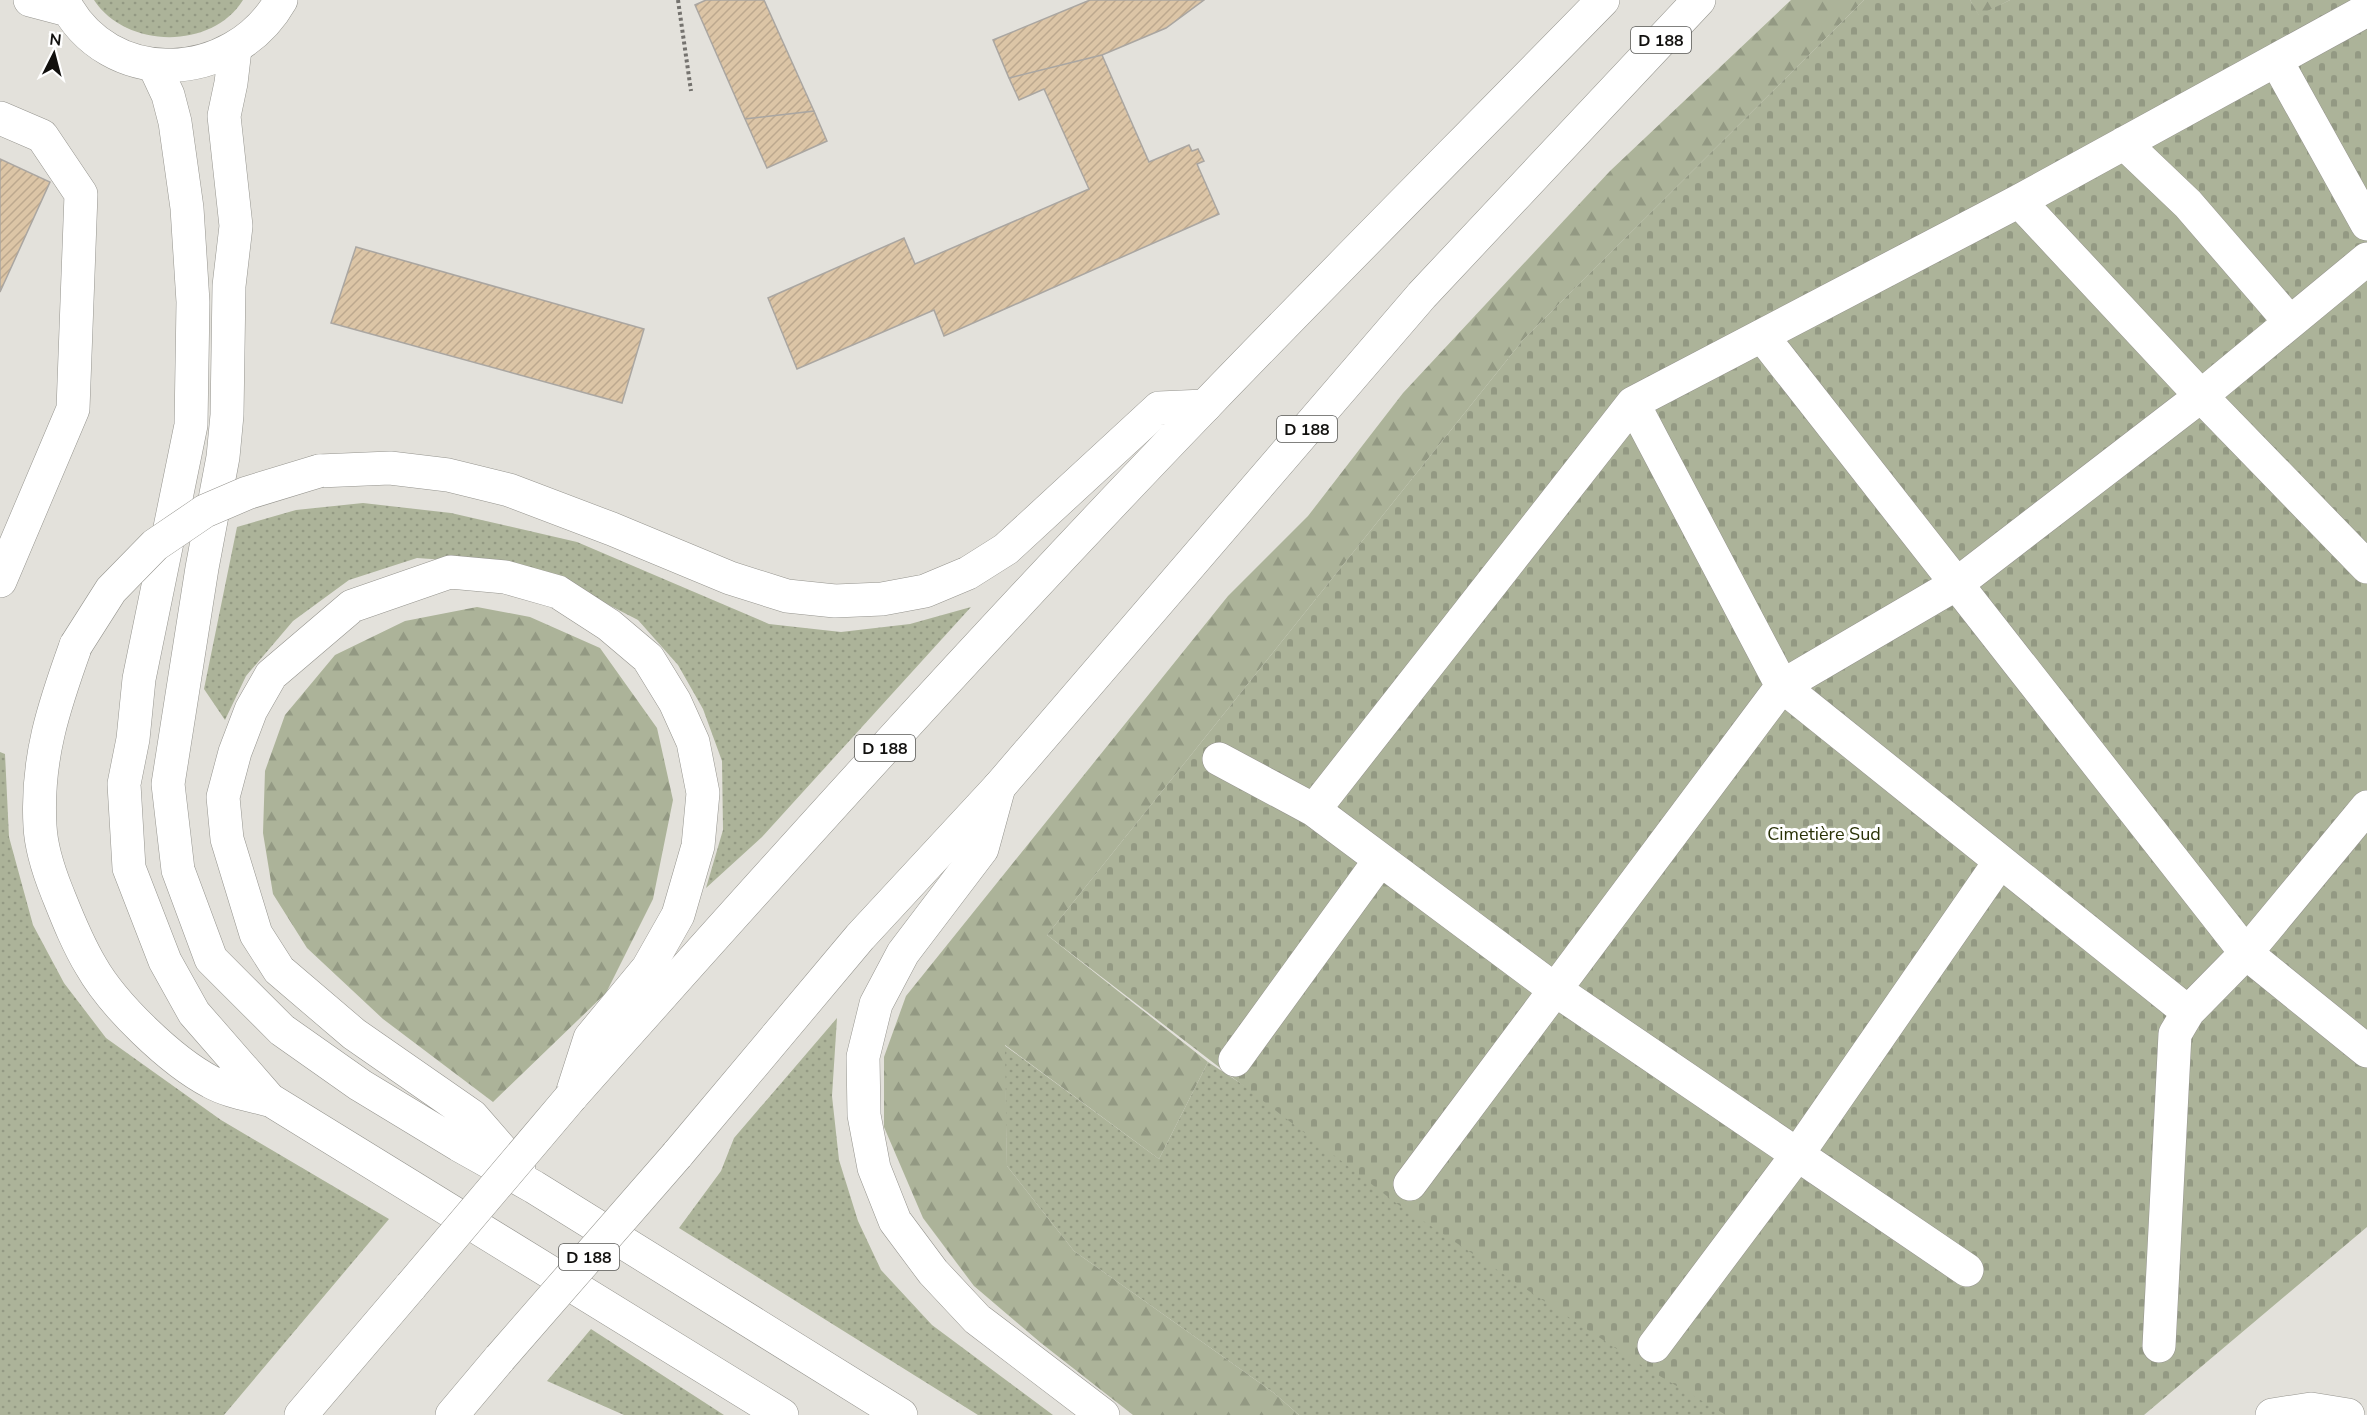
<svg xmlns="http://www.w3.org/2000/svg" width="2367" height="1415" font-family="'Nunito Sans',sans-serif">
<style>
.grass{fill:url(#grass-dots)}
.forest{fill:url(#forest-firs)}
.cemetery{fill:url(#cemetery-stones)}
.building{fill:url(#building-hatch);stroke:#aaa6a1;stroke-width:1.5}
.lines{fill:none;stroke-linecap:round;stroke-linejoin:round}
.minor-casing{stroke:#95948e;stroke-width:34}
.major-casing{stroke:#95948e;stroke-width:34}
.highway-casing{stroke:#95948e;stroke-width:34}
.path{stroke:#74726e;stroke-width:4;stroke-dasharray:3 3;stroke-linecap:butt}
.minor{stroke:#fff;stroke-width:33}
.major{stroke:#fff;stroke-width:33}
.highway{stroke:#fff;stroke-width:33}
.major-bridge-casing{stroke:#95948e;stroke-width:34;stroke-linecap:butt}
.highway-bridge-casing{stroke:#95948e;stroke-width:34;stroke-linecap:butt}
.major-bridge{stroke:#fff;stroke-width:33}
.highway-bridge{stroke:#fff;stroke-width:33}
.labels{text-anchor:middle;stroke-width:6;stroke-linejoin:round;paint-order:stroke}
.shield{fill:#fff;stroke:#585856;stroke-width:1.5}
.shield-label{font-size:16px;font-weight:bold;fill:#11100e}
.park-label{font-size:18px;fill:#2a3207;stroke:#fff}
</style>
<defs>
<pattern id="grass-dots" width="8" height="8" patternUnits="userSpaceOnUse" patternTransform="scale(1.5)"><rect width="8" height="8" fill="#acb399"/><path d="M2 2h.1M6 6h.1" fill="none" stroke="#939983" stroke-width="1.8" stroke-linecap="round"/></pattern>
<pattern id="forest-firs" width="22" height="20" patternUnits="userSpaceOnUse" patternTransform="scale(1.5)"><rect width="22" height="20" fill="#acb399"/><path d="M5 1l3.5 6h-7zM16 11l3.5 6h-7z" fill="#939983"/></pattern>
<pattern id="cemetery-stones" width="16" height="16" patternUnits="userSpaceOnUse" patternTransform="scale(1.5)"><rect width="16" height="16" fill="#acb399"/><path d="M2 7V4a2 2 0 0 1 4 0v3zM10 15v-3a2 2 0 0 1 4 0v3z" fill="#939983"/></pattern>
<pattern id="building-hatch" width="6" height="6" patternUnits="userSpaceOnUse" patternTransform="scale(1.5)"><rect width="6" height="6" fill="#dcc5a6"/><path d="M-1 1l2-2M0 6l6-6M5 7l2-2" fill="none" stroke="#bca88e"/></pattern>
</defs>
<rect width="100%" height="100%" fill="#e3e1db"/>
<!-- grass -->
<path class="grass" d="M94,0h149c-31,50 -117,49 -149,0z
M363,503l88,10 126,29 192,82 72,8 69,-8 61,-17 -209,230 -56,51 17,-58 -1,-69 -19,-52 -25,-44 -40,-45 -72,-37 -78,-20 -71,-5 -68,22 -56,41 -47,55 -21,44 -21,-31 33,-162 59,-17z
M0,752l5,2 4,83 24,88 31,58 42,55 115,82 168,99 -165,196h-224z
M837,1018l-5,78 7,64 19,61 23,49 51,55 121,90h-75l-299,-187 42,-57 13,-33z
M1004,1045l155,114 49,-97 542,353h-451l-25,-22 -200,-142 -67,-85z
M591,1329l133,86h-100l-77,-34z"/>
<!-- forest -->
<path class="forest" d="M1791,0h73l-341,340 -476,595 161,127 -49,97 -154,-114 2,121 67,85 200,142 25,22h-166l-92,-72 -67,-57 -51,-68 -39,-91v-70l22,-61 322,-400 80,-80 95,-123 207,-222z
M1970,0h40l-31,16z
M477,607l53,10 70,31 57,80 16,72 -20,99 -47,94 -113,109 -110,-83 -76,-71 -34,-54 -10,-61 2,-62 20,-56 50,-60 70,-34z"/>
<!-- cemetery -->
<path class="cemetery" d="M1864,0h106l9,15 31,-15h357v1227l-223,188h-418l-85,-50 -245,-162 -349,-268 476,-595z"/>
<!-- building -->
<path class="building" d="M706,0h58l50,111 -69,8 -50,-114z
M1090,0h114l-38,28 -64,27 -93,23 -16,-38z
M1102,55l47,107 40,-17 3,6 6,-2 6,12 -7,3 22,50 -275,122 -10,-26 -137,59 -29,-71 136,-60 11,26 174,-75 -45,-100 -25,11 -10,-22z
M814,111l13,30 -60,27 -22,-49z
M0,159l50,23 -50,110z
M356,247l288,82 -22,74 -291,-80z"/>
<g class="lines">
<defs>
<path id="minor" d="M30,0l38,10
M63,0c45,90 170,84 218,0
M2367,10l-348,191 -386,202 149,283 406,326 58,-59 121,-146
M2276,60l91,164
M0,118l42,18 39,58 -8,215 -73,172
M2124,143l64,61 102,118
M2019,201l182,195 166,171
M1763,337l483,616 121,98
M1219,759l95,51 240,179 413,281
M1314,810l319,-407
M1235,1060l145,-200
M1410,1184l372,-498 176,-103 243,-187 166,-137
M1654,1346l143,-191 202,-292
M2159,1346l16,-312 13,-22
M2272,1415l39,-6 37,6"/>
<path id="major" d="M571,1097c208,-234 418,-467 635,-692 131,-136 265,-270 397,-405
M677,1155l183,-218 139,-150 423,-492 277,-295
M301,1415l110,-129
M452,1415l48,-57"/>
<path id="highway" d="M235,49l-4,34 -7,33 12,110 -7,60 -2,129 -4,42 -21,111 -34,216 10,86 33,89 71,71 78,55 99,60 75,42 367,228
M154,65l14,30 7,27 12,86 6,94 -2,123 -52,254 -6,60 -9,45 5,84 36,93 29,52 76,87
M319,471l71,-3 58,7 61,15 103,39 118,49 57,18 48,5 47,-2 43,-8 43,-18 38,-24 153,-141 46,-2
M76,645c-22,61 -40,114 -36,181 1,22 9,46 17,66 10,25 20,51 34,74 22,39 80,95 120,116 18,10 41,13 61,19l510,314
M999,787l-17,62 -79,104 -27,51 -13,53 1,58 10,53 21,53 38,51 44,47 126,96
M519,1170l-47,-54 -118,-82 -75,-64 -23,-36 -29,-95 -4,-42 12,-45 16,-42 20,-35 81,-69 98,-34 55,5 53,15 51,33 39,33 27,44 18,40 10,51 -5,53 -20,69 -30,53 -58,70 -19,59"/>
</defs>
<!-- minor casing -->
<use href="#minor" class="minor-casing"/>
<!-- major casing -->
<use href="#major" class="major-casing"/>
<!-- highway casing -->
<use href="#highway" class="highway-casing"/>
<!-- path -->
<path class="path" d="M678,0l13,91"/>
<!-- minor -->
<use href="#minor" class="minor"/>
<!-- major -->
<use href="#major" class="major"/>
<!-- highway -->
<use href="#highway" class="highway"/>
<defs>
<path id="major-bridge" d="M411,1286l160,-189
M500,1358l177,-203"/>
<path id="highway-bridge" d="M76,645l35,-55 44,-45 50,-34 42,-18 72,-22"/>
</defs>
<!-- major-bridge casing -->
<use href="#major-bridge" class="major-bridge-casing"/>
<!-- highway-bridge casing -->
<use href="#highway-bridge" class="highway-bridge-casing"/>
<!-- major-bridge -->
<use href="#major-bridge" class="major-bridge"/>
<!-- highway-bridge -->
<use href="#highway-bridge" class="highway-bridge"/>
</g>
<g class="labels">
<!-- shield labels -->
<g class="shield">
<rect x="1631" y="27" width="60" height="26" rx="4.5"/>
<rect x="1277" y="416" width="60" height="26" rx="4.5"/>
<rect x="855" y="735" width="60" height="26" rx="4.5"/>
<rect x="559" y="1244" width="60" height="26" rx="4.5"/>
</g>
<g class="shield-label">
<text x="1661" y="46">D 188</text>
<text x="1307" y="435">D 188</text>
<text x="885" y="754">D 188</text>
<text x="589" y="1263">D 188</text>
</g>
<!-- park labels -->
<g class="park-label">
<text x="1824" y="840">Cimetière Sud</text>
</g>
</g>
<!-- north arrow -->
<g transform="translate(54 54) rotate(6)" stroke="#ffffff" stroke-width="4.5" paint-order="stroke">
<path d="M0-4.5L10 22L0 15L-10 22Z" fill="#11100e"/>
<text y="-9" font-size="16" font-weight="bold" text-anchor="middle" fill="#11100e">N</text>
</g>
</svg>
